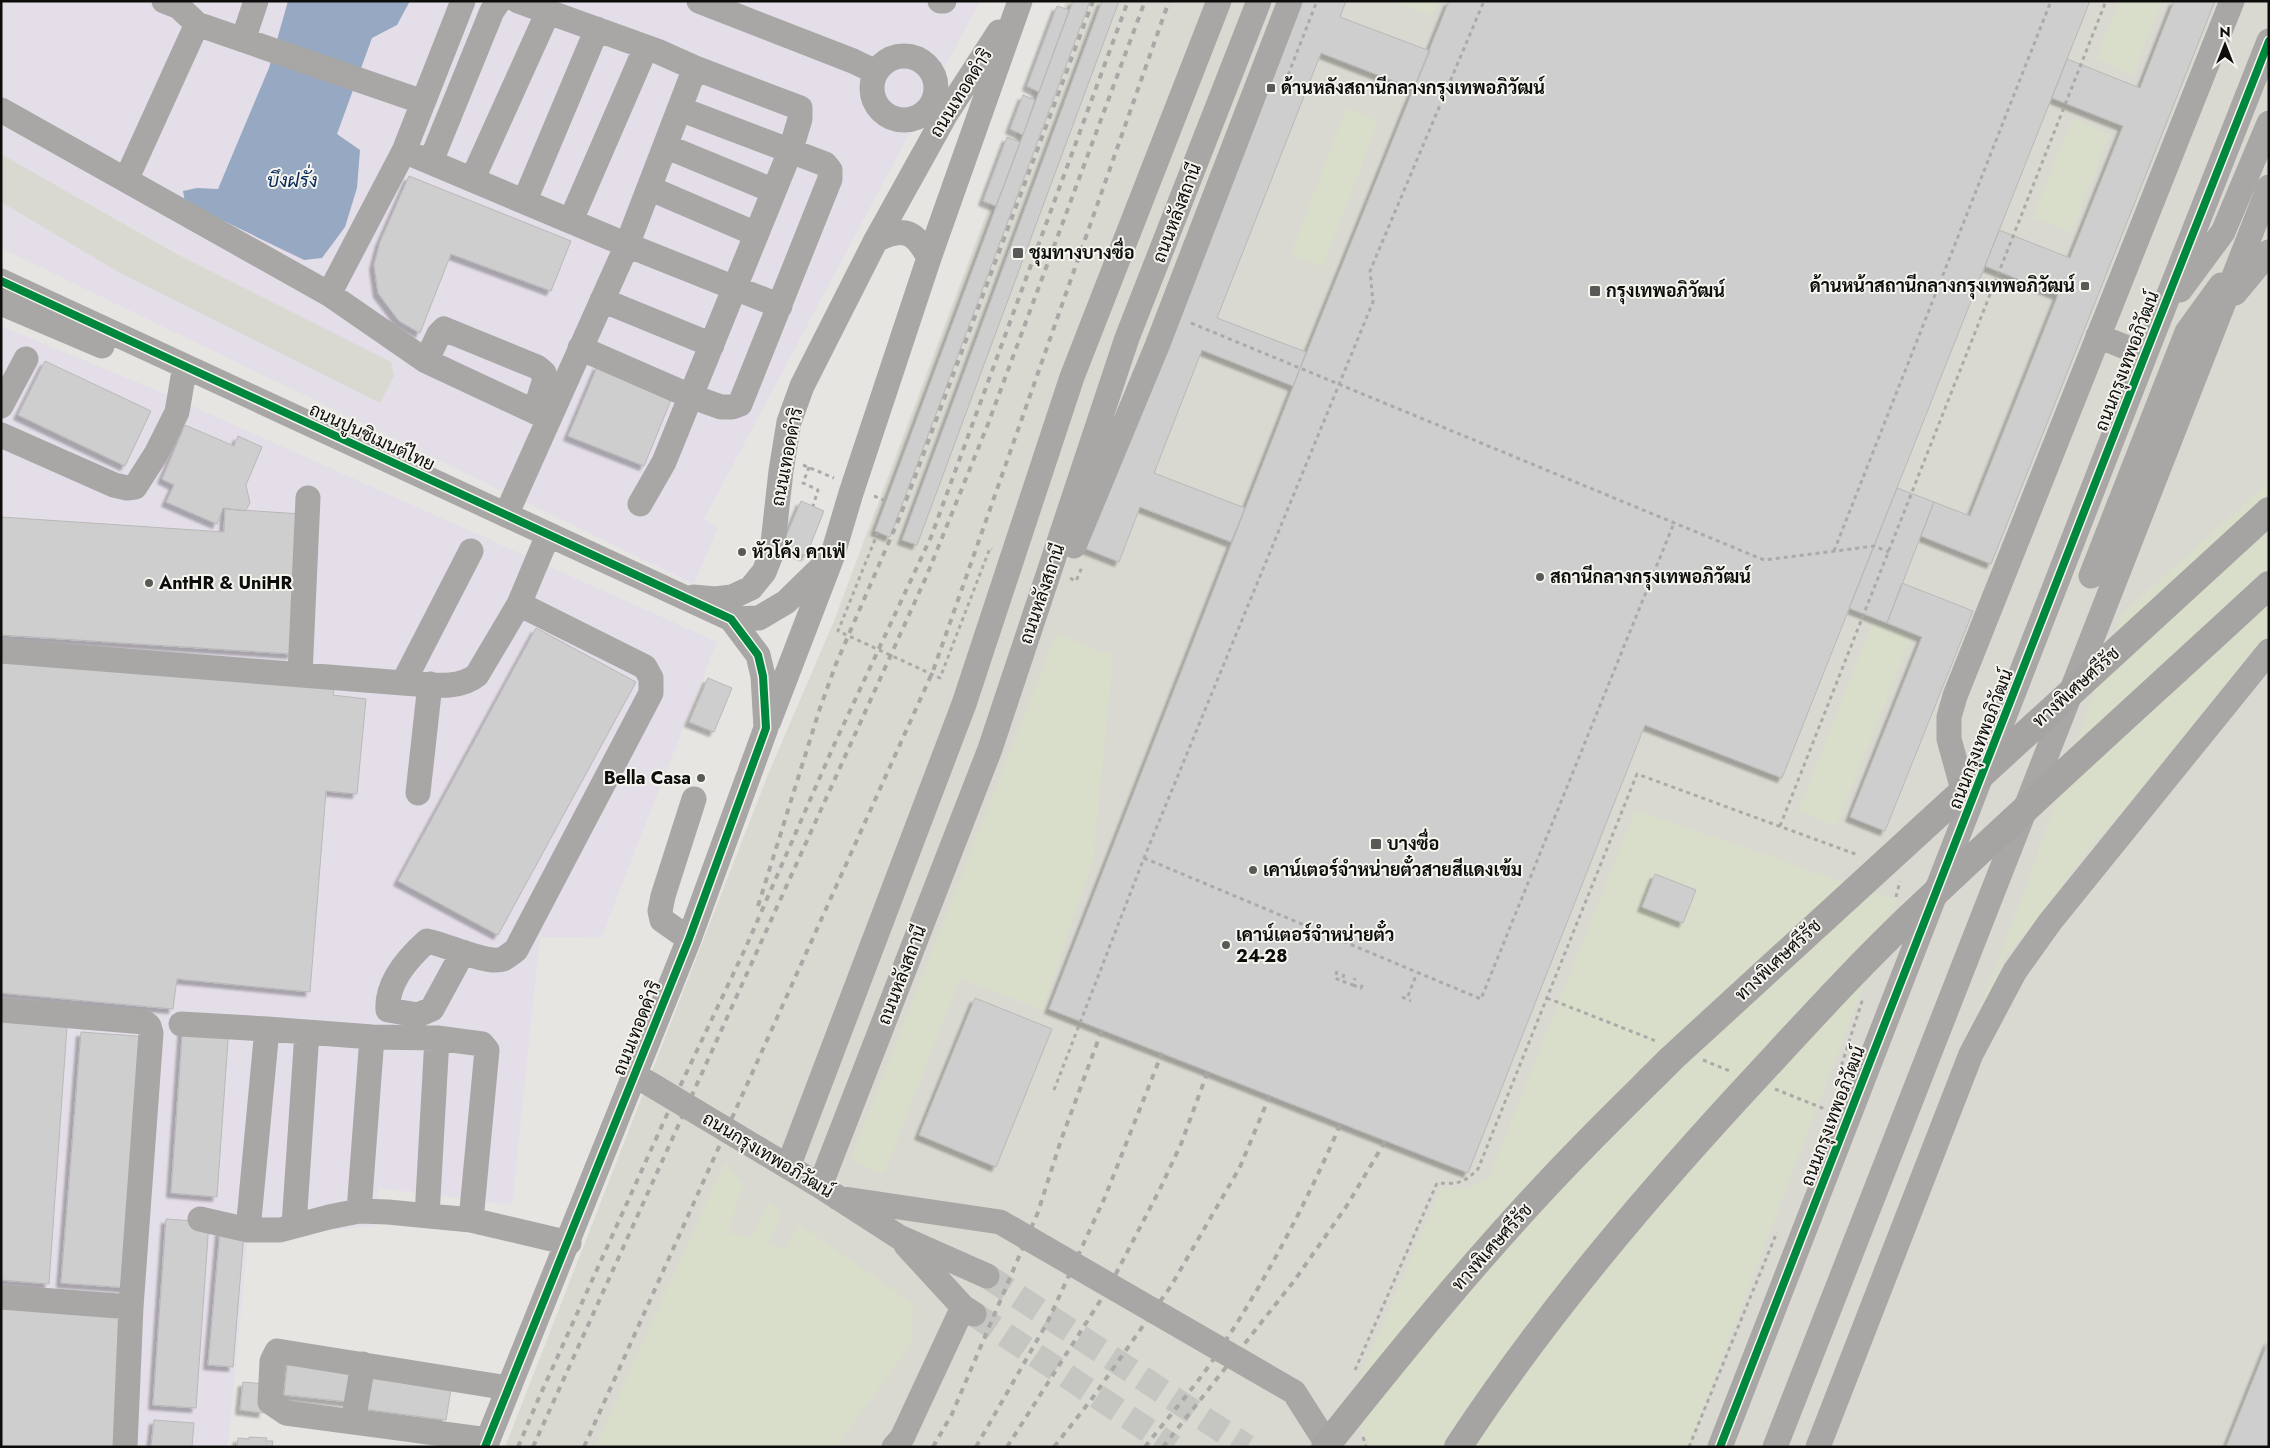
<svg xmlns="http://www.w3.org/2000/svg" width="2270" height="1448" font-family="Jost,Sarabun,sans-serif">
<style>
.commercial{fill:#e4dee8}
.built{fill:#dad9d1}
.green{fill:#d9decb}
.water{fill:#96a8c2}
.building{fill:#cfcece;stroke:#b9b8b8;filter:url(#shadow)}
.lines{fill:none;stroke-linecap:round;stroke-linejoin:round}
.minor-tunnel{stroke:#c5c5c2;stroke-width:25;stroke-dasharray:25 12;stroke-linecap:butt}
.path{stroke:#aaaaa8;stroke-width:3;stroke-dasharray:4 4;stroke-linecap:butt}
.minor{stroke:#a8a7a6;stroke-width:25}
.rail{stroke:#a9a8a6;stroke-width:4;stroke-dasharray:6 6;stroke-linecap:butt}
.highway-bridge{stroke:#a5a4a2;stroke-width:28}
.cycleway-casing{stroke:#f5f4ee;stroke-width:11}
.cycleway{stroke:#00873e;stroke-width:8}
.poi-dot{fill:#595956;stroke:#f5f4ee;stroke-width:2}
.labels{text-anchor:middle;stroke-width:4;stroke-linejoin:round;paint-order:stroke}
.poi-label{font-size:18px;font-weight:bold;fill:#0d0d0b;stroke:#f5f4ee;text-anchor:start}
.street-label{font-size:18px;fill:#0d0d0b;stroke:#f5f4ee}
.water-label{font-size:19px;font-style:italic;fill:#052858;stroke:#f5f4ee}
</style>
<defs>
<filter id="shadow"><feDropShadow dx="-4.5" dy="4.5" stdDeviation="1" flood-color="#0004"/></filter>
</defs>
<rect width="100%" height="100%" fill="#e6e5e2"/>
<!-- commercial -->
<path class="commercial" d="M1,1h979l-276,518 14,8 -24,57 -693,-336v-46l119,71 260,130 14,-27 -393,-222z
M1,326l169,70 547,246 -116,296 -61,-1 -28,268 -133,-17 -4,38 -127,12 -20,209h-227z"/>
<!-- built -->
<path class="built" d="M1066,1h1203v1446h-1764l264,-675 65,-151z
M1,154l176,100 214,108 3,14 -14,27 -260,-130 -119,-71z"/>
<!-- green -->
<path class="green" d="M1393,1h44l-5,15z
M2119,1h43l-29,74 -37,-15z
M1346,109l32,12 -55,146 -32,-13z
M2072,119l38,15 -39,98 -38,-15z
M2269,482v158l-186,217 -46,62 -30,35 -44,99 66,-175 93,-264z
M1873,622l38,15 -75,189 -38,-15z
M1056,634l57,22 -20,204 -51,150 -82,-32 -76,196 -34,-14z
M1635,810l261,90 -208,547h-317l-23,-42 93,-217c22,4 30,2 48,-11z
M725,1162l18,22 -15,49 23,5 17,-36 14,10 -14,32 16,4 16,-23 113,79 -1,39 -76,104h-241z"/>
<!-- water -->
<path class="water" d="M288,1h122l-13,24 -25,13 -35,96 23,16 -3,38 -12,39 -23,31 -18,2 -119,-58 -2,-11 14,-3 21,1 51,-121z"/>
<!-- building -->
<path class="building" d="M1073,1h17l-200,536 -15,-6z
M1102,1h17l-202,544 -15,-5z
M1298,1h48l-6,16 90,34 -16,38 -93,-36 -104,265 89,34 -13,34 -91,-36 -48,123 91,35 -14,34 -91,-35 -21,55 -35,-14z
M1449,1h641l-308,777 -137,-53 -177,448 -419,-164 251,-640z
M2174,1h41l-224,563 -70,-28 13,-34 36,14 88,-221 -73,-29 14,-36 71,28 53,-132 -71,-28 15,-39 73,29z
M1057,6l12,4 -30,82 -12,-6z
M1023,95l12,5 -12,35 -13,-6z
M1007,137l13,5 -24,64 -13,-5z
M409,176l162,65 -20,50 -100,-37 -31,79 -21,-12 -21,-28 -4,-28 6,-23z
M45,361l106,50 -26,55 -107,-51z
M598,365l75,30 -29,71 -76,-30z
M185,425l49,21 4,-10 24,11 -16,38 4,18 -5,8 -22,-3 -6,16 -51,-22 8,-17 -12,-6z
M1897,488l37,14 -47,121 -38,-15z
M801,501l23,10 -18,45 -24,-10z
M225,509l76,5 -9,140 -291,-19v-118l223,15z
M1902,583l71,28 -88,220 -35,-14 72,-180 -35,-14z
M536,628l100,54 -138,253 -100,-54z
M1,662l334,19 -2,14 33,4 -9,95 -31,-3 -16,201 -133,-13 -4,30 -172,-16z
M708,678l24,10 -18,44 -25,-10z
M1655,874l41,16 -13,33 -41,-16z
M975,998l77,31 -56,138 -77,-32z
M1,1022l66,4 -18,258 -48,-4z
M183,1023l46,3 -12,171 -46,-4z
M81,1032l69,5 -20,251 -69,-5z
M166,1219l43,3 -13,186 -43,-3z
M220,1231l24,2 -11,134 -25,-2z
M1,1308l125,8 -9,131h-116z
M2269,1340v107h-43z
M288,1358l64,7 -3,37 -65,-7z
M368,1378l83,11 -5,31 -83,-11z
M243,1382l23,2 -3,29 -23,-3z
M154,1420l40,3 -2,24h-41z
M249,1437l18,1 -1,3h7l-1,6h-35l1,-9 11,1z"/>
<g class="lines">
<!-- minor-tunnel -->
<path class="minor-tunnel" d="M987,1276l260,171
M974,1314l199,133"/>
<!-- path -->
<path class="path" d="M1288,75l29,-74
M1191,323l573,237 110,-14 15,6
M803,465l31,13
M809,467l-6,16 15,7 -5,16
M874,496l12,5
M878,532l-40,99 102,47 50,-130 2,1
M1834,551l217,-550
M1070,578l6,3 6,-14
M1780,826l326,-825
M1144,858l337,141 193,-476
M1896,897l4,-16
M1337,971l-2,7 7,3
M1344,974l-2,7 11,4 2,-7
M1353,985l8,3 3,-7
M1408,996l9,-23
M1402,997l9,4
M1547,998l109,43
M1703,1060l27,11
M1839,1073l24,-75
M1775,1089l52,21
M1054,1090l90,-232 229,-556 -3,-31 114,-270
M1355,1370l82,-187c21,1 26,1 41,-14l159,-395 221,81
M1363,1437l3,10
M1689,1447l88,-215"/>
<!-- minor -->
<path class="minor" d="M463,1l-59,150 223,94 153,61
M518,1l139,50 38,17 105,40v11l-9,30 -127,313 -24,42
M699,1l154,60 23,11
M940,1h4
M197,24l226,78
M243,40l13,-39
M872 88a32 32 0 1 1 64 0a32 32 0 1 1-64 0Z
M1,110l328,184 97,67 122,57
M665,146l109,45
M431,161l61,-150 7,-10
M473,178l75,-166
M126,180l71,-156 -18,-17 -15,-6
M649,188l107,46
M525,200l72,-171
M571,220l75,-173
M876,240c28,-14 39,-9 53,18
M1,281l730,338 27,36 5,21 3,52 -77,211 -204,508
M2180,290l43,-58 46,-109
M2235,293l34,-41
M329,294l75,-143
M602,300l110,45
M1,303l101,43
M2098,336l47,19
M580,348l110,48 31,11h11l8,-3 90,-225v-9l-5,-6 -145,-55
M426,361l13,-27 5,-5 93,38 7,6v9l-9,29
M1,406l25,-47
M1,435l113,50 13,3 8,-1 21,-33 21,-42 6,-35
M506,515l121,-270 68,-177
M1074,546l83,-200 133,-345
M2091,576l96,-244 34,-47
M693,597l22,2 17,-2 19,-9 13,-16 8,-20 9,-81 8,-49 13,-36 74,-146 70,-126 53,-82
M731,619l28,-1 27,-16 40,-39
M1,651l402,32c24,1 55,8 74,-8l42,-71 29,-69
M300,675l8,-177
M403,683l68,-132
M769,721l63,-164 19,-64 78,-235 91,-257
M418,793l12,-109
M1968,808l-19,-69v-22l6,-21 277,-695
M689,939l-27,-19 -2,-9 3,-15 31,-97
M463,952l-31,57 -14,6 -30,-5c-2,-27 20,-52 39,-69 18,3 60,24 76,18 4,-2 9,-6 13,-9l135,-257v-15l-6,-11 -126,-63
M1,1010l143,12 5,4 2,7 -20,274 -6,140
M181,1024l86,5
M635,1075l185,111 79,51 88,39
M788,1167l176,-463 108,-327 147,-376
M820,1186l170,-437 137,-411 132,-337
M838,1198l162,24 294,170 35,55
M359,1211l13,-174
M427,1216l10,-178
M200,1219l48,11h32l49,-13 30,-6 29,1 83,8 98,23
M294,1225l13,-193
M248,1230l19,-201 105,8 65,1 45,6 5,6 -16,170
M906,1245l57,62 11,7
M1,1297l130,10
M353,1422l10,-58
M488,1440l-202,-27 -16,-11 2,-41 5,-10 231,37
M894,1447l8,-9 61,-131
M1720,1447l425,-1092 124,-314
M1775,1447l494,-1260
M1818,1447l153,-393 44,-83 35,-49 219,-271"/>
<!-- rail -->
<path class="rail" d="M758,906l62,-198 16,-44 65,-150 192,-513
M518,1447l20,-47 136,-301 72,-152 88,-202 97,-208 197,-536
M533,1447l394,-872 61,-151 157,-423
M584,1447l349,-776 236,-670
M933,1447l19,-33 86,-202 23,-72 41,-110
M976,1447l71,-124 58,-126 57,-144
M1007,1447l102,-160 51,-98 21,-45 27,-73
M1054,1447l37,-47 80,-114 69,-119 30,-72
M1145,1447c24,-31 51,-61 72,-93 49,-74 89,-150 124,-231
M1163,1447l131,-166 52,-74 40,-67"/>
<!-- highway-bridge -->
<path class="highway-bridge" d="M1325,1447c81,-102 164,-204 255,-297 30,-31 61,-61 92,-92l597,-547
M1458,1447c88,-134 194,-258 303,-375 50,-54 100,-109 153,-159 117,-111 237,-219 355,-328"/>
<defs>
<path id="cycleway" d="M1,281l730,338 27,36 5,21 3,52 -77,211 -204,508
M1720,1447l425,-1092 124,-314"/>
</defs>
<!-- cycleway casing -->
<use href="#cycleway" class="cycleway-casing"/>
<!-- cycleway -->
<use href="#cycleway" class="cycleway"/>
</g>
<!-- markers -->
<g class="poi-dot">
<rect x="1266" y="83" width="10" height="10" rx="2.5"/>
<rect x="1012" y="247" width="12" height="12" rx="2.5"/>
<rect x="2080" y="281" width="10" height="10" rx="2.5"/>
<rect x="1589" y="285" width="12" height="12" rx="2.5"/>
<circle cx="742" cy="552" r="5"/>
<circle cx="1540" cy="577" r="5"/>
<circle cx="149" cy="583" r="5"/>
<circle cx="701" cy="778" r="5"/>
<rect x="1370" y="838" width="12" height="12" rx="2.5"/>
<circle cx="1253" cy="870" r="5"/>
<circle cx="1226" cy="945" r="5"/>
</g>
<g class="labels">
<!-- poi labels -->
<g class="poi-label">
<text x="1281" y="94">ด้านหลังสถานีกลางกรุงเทพอภิวัฒน์</text>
<text x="1029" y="259">ชุมทางบางซื่อ</text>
<text x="2075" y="292" text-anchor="end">ด้านหน้าสถานีกลางกรุงเทพอภิวัฒน์</text>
<text x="1606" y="297">กรุงเทพอภิวัฒน์</text>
<text x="752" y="558">หัวโค้ง คาเฟ่</text>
<text x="1550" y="583">สถานีกลางกรุงเทพอภิวัฒน์</text>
<text x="159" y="589">AntHR &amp; UniHR</text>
<text x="691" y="784" text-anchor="end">Bella Casa</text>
<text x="1387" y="850">บางซื่อ</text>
<text x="1263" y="876">เคาน์เตอร์จำหน่ายตั๋วสายสีแดงเข้ม</text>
<text x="1236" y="941">เคาน์เตอร์จำหน่ายตั๋ว<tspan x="1236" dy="21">24-28</tspan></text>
</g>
<!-- street labels -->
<g class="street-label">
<text transform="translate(961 93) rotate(-58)" y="6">ถนนเทอดดำริ</text>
<text transform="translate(1177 213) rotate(-69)" y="6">ถนนหลังสถานี</text>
<text transform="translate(2127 361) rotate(-69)" y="6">ถนนกรุงเทพอภิวัฒน์</text>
<text transform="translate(372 437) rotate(25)" y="6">ถนนปูนซิเมนต์ไทย</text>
<text transform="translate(787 457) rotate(-79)" y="6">ถนนเทอดดำริ</text>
<text transform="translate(1042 594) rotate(-71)" y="6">ถนนหลังสถานี</text>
<text transform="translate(2076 687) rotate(-42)" y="6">ทางพิเศษศรีรัช</text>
<text transform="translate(1981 739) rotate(-69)" y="6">ถนนกรุงเทพอภิวัฒน์</text>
<text transform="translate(1778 960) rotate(-43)" y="6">ทางพิเศษศรีรัช</text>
<text transform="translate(902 975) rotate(-69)" y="6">ถนนหลังสถานี</text>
<text transform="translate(637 1028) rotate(-68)" y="6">ถนนเทอดดำริ</text>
<text transform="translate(1833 1116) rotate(-69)" y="6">ถนนกรุงเทพอภิวัฒน์</text>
<text transform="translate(768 1155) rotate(31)" y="6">ถนนกรุงเทพอภิวัฒน์</text>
<text transform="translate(1492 1247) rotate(-48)" y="6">ทางพิเศษศรีรัช</text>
</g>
<!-- water labels -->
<g class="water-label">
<text x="292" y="187">บึงฝรั่ง</text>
</g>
</g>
<!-- border -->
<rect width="2270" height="1448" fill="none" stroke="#0d0d0b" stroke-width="5"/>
<!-- north arrow -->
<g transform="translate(2225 45)" stroke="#f5f4ee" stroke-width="4" paint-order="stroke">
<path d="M0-4L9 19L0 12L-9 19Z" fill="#0d0d0b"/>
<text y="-8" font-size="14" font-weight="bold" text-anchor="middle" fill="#0d0d0b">N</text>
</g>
</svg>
